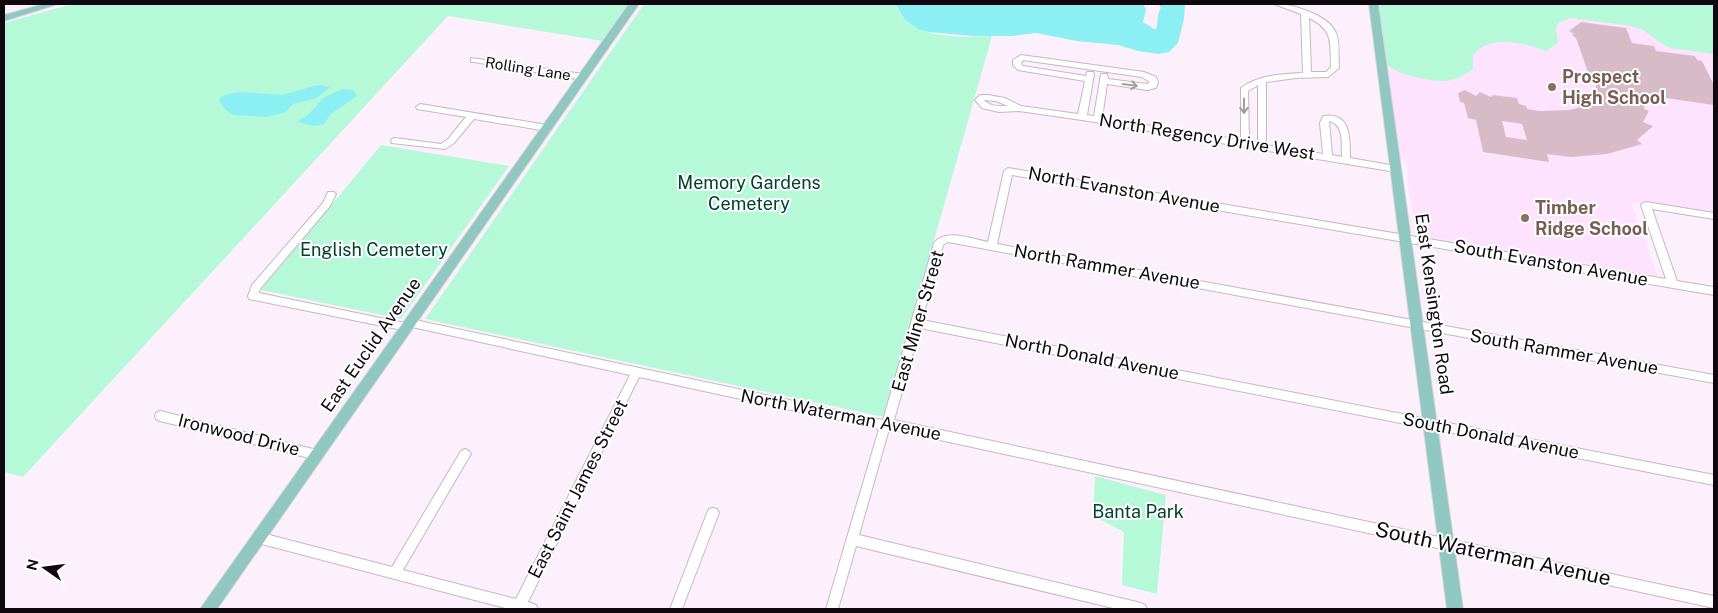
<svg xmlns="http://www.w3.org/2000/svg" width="1718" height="613" font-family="'Public Sans',sans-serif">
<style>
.built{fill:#fee3fe}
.green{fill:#b6f9d9}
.water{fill:#8beff3}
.building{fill:#d7bcc8;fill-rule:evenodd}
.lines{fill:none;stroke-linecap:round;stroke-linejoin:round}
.minor-casing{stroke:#c8b5c8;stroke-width:2}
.major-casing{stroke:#d9d8d9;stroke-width:2}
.minor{fill:#fff;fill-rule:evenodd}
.major{fill:#90c7c0;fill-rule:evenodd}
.oneway{stroke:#9f9d9f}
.education-dot{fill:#8d6e63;stroke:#fff;stroke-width:2}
.labels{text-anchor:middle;stroke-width:4;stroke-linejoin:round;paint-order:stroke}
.far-street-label{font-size:15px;fill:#0f090f;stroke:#fff}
.education-label{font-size:18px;font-weight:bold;fill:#785e54;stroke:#fff;text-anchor:start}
.street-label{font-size:18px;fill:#0f090f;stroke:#fff}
.park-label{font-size:18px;fill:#00432d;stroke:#fff}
.near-street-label{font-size:21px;fill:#0f090f;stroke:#fff}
</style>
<rect width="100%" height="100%" fill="#fdf0fd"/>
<!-- built -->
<path class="built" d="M1379,4h335v210l-83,-12 27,74 -241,-41 -10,-53 2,-4 -3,-15 -6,-5z"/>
<!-- green -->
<path class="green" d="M72,4h557l-26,37 -155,-25 -425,461 -19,-5v-449z
M644,4h251c14,37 65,33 97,32l-108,381 -459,-98z
M1379,4h335v50l-44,-6 -9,-5 -18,-13 -12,-4 -60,-8 -12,4 -3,5 2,16 -12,8c-23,-8 -55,-18 -73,4v14c-8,6 -19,12 -29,12 -16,0 -45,-6 -57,-16z
M381,145l128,21 -108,153 -140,-29z
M1095,476l71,19 -9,99 -35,-9 2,-53 -31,-16z"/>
<!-- water -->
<path class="water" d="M895,4h248l3,5 -3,13 11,7h2c2,-6 1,-16 5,-21l-3,-4h27l-1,15 -6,24 -9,9 -11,2 -20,-3 -20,-6 -41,-4 -41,-8 -25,3h-37l-46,-4 -10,-3 -13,-9z
M319,85l11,2 -13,11 -24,6 -7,8 -19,5 -34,-2 -8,-6 -6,-8 1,-3c17,-12 44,-1 65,-4 12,-2 22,-7 34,-9z
M342,89l11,1 4,6 -26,18 -7,10 -10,2 -17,-4 12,-8 14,-16z"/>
<!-- building -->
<path class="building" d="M1581,22l45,6 6,15 22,3 2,5 39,5 2,4 5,1 12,24v20l-69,-10 -1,14 5,2 -6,11 10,4 -16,14 5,4 -35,10 -36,3 -24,-3 2,8 -66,-10 -7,-32 -8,-2 -4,-15 -4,-1 -2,-9 7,-3 11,6 4,-4 11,5 2,-2 24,3 2,6 7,2 1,3 13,2 29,-1 9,-2 2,-4 9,-1 7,-10v-14l-6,-1 -14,-40 -4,-3 2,-1 -5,-3zM1502,121l20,3 5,16 -21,-3z"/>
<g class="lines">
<defs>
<path id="minor" d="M1274,4c17,-1 55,11 62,29 4,10 2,24 3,35l-11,9 -32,1 -30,4v63l57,9 -3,-31 3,-7c28,-5 27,23 27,42l46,8 3,1 1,2 -1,2 -3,1 -314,-52 -63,-9 -20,1 -17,-4 -7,-8 5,-5h8l17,3 16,8 57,8 7,-33 -67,-11 -5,-5v-5l8,-5 123,17 12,5 2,5 -2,6 -9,2 -40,-6 -5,34 139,22v-52c17,-13 41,-14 62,-15l-2,-59zM1309,18c25,12 21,25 22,49l-5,5h-15zM1023,60l119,17 8,5 -3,2 -39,-5 -1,-5h-6l-7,42 -7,-1 7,-41 -1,-2h-6l-1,4 -63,-10 -2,-2zM1258,85v58l-9,-1 -1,-51zM984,100l12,1 12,5c-9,0 -18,1 -24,-6zM1329,121c16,4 12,23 13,36l-10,-2z
M471,58l112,16 4,3 -4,3 -109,-18h-3z
M420,104l127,21 4,3 -4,3 -73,-12 -20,24 -9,6 -53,-6 -1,-2 1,-2 3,-1 46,6 7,-5 18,-22 -49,-8 -1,-2z
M1008,168l658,111 -25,-74 2,-2 3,-1 68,11v6l-62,-10 25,72 37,6v8l-702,-120 -15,69 717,131v8l-766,-141 -5,3 -21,75 792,155v10l-794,-157 -26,92 820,176v12l-825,-179 -30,106 282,68 4,2 2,4h-30l-261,-63 -18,63h-12l53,-180 -240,-52 -111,225 8,3 2,4h-29l-255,-67 -2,-4 2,-4 4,-2 134,35 69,-116 4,-2 4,2 2,3 -2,3 -66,113 113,29 114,-224 -218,-48 -5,4 -158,-32 -1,-3 4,-11 71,-82 5,-11h6l2,2 -6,12 -70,83 -1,4 146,30 5,-4 473,101 51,-177c12,-15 38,-4 54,-1l16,-71z
M160,411l157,39 4,2 2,3 -2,3 -4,2 -157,-39 -4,-2 -1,-3 1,-3z
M713,508l4,1 2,4 -37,96h-12l37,-96 2,-4z"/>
<path id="major" d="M44,4h14l-54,17v-6z
M629,4h10l-422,605h-17z
M1369,4h9l85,605h-16z"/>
</defs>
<!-- minor casing -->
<use href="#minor" class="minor-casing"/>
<!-- major casing -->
<use href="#major" class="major-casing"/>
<!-- minor -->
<use href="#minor" class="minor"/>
<!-- major -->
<use href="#major" class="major"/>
</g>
<!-- one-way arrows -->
<defs><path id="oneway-shaft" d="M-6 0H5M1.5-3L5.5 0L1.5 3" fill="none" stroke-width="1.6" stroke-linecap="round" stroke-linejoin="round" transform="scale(1.25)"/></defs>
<g class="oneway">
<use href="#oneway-shaft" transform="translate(1130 85) rotate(8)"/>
<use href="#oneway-shaft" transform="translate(1244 106) rotate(90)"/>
</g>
<!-- markers -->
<g class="education-dot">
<circle cx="1552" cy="87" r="5"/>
<circle cx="1525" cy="218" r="5"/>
</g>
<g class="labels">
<!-- far-street labels -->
<g class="far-street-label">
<text transform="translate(528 69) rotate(9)" y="5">Rolling Lane</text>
</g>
<!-- education labels -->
<g class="education-label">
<text x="1562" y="83">Prospect<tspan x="1562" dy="21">High School</tspan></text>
<text x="1535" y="214">Timber<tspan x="1535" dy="21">Ridge School</tspan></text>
</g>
<!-- street labels -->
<g class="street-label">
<text transform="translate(1207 137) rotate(9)" y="6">North Regency Drive West</text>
<text transform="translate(1124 190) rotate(10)" y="6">North Evanston Avenue</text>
<text transform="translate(1551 263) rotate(10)" y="6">South Evanston Avenue</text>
<text transform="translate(1107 267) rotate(10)" y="6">North Rammer Avenue</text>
<text transform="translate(1434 304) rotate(82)" y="6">East Kensington Road</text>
<text transform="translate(918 321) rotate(-74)" y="6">East Miner Street</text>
<text transform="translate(371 345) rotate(-55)" y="6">East Euclid Avenue</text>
<text transform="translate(1564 352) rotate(10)" y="6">South Rammer Avenue</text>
<text transform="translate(1092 357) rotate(11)" y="6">North Donald Avenue</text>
<text transform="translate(841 415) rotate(11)" y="6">North Waterman Avenue</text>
<text transform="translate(239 435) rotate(14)" y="6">Ironwood Drive</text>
<text transform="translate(1491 436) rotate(11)" y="6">South Donald Avenue</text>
<text transform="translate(578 489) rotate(-63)" y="6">East Saint James Street</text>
</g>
<!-- park labels -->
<g class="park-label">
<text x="749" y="189">Memory Gardens<tspan x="749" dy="21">Cemetery</tspan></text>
<text x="374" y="256">English Cemetery</text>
<text x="1138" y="518">Banta Park</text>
</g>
<!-- near-street labels -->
<g class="near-street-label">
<text transform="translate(1493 554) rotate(12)" y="7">South Waterman Avenue</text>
</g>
</g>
<!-- border -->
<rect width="1718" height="613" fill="none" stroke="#0f090f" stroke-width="10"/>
<!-- north arrow -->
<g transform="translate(45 568) rotate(284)" stroke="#ffffff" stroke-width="4" paint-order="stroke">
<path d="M0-4L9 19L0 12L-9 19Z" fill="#0f090f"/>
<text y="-8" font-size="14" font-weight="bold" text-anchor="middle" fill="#0f090f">N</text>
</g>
</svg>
